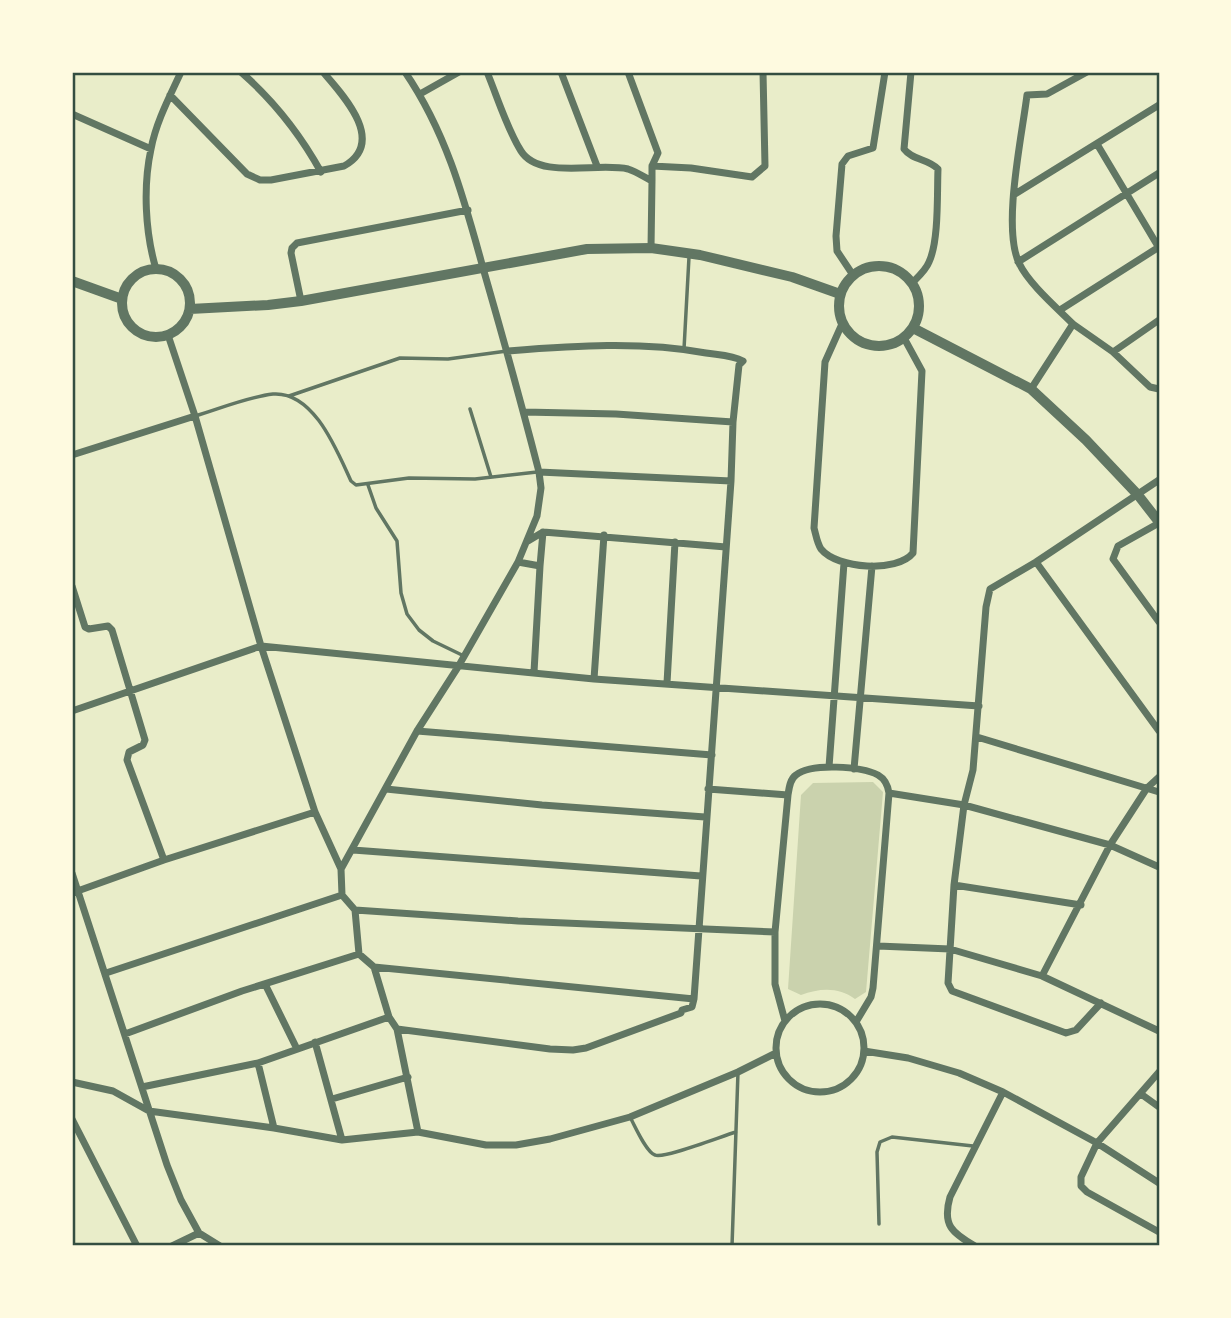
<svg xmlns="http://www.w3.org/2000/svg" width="1231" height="1318" font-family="Roboto,sans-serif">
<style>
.green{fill:#cad2ad}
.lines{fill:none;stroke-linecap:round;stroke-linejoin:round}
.service{stroke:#617663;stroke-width:3.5}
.minor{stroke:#617663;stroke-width:7}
.tertiary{stroke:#617663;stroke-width:10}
.neatline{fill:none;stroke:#344e41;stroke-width:2.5}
</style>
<rect width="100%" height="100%" fill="#e9edc9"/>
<!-- green -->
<path class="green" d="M873,782l10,10 -17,200 -11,7c-16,-12 -35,-11 -54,-4l-13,-6 13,-194 12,-12z"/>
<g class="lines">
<!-- service -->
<path class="service" d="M684,349l5,-92
M289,396l111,-38 48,1 59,-8
M470,409l21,68
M195,416c24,-7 52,-19 78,-22 41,-3 64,57 78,87l5,4 53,-7 66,1 62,-7
M368,485l8,23 21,33 4,52 6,21 12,16 14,11 31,15
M630,1117c5,9 16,35 25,38 9,4 67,-19 81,-23
M879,1224l-2,-72 3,-10 12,-5 81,9
M732,1246l6,-174"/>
<!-- minor -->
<path class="minor" d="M241,72c33,29 58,60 80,100
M487,72c10,24 20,57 34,79 18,29 77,11 107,18 9,3 16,8 24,12l-1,67
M561,72l36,94
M628,72l30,81 -6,13v15
M911,72l-7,77c8,11 25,10 34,20 -1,25 1,72 -9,93 -3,8 -11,15 -17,21
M420,94l39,-22
M170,95l77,79 13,6h11l73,-14c43,-24 -1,-71 -21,-94
M72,114l79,35
M1097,144l62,104
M652,166l39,2 61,9 13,-11 -2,-94
M1015,194l144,-89
M1018,262l141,-89
M156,269c-11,-37 -13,-83 -5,-120 5,-27 19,-53 30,-77
M853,275l-16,-24 -1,-15 6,-72 6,-8 25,-8 12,-76
M301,301l-10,-48 1,-5 5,-5 171,-33
M1060,310l99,-63
M842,324l-17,38 -11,166c2,7 3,15 7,21 16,20 76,24 92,4l9,-182 -18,-33
M1073,324l40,28 46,-32
M168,335l27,81 66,230 54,166 26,57 1,26 13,15 4,44 15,13 15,50 8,12 21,103
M1113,352l37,35 9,2
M1031,389l42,-65c-16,-16 -45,-41 -54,-61 -17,-36 3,-127 8,-168l20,-1 40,-22
M524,412l92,2 117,8
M72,455l123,-39
M539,472l192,9
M1159,523l-41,23 -5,13 46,63
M528,541l15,-9 183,15
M518,562l22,4 -6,106
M1036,562l123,169
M540,566l3,-34
M72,586l13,41 4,2 19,-3 4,4 33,110 -2,5 -14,7 -2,8 37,100
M594,679l10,-144
M667,683l8,-141
M72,711l189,-65 333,33 385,27
M417,731l295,24
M977,737l182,55
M829,767l15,-204
M854,769l18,-203
M386,789l156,16 163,12
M708,789l80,6
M889,793l75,12 146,40 49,22
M353,850l348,26
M341,869l76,-138 41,-64 60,-105 19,-46 4,-28 -2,-16c-17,-66 -35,-131 -54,-197 -20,-72 -37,-140 -80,-203
M72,873l95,292 14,35 18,33 21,13
M954,885l127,20
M72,893l92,-33 151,-48
M355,910l163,11 257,11
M878,946l72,3 92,27 117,55
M374,967l320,32
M106,973l236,-78
M1042,976l68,-131 37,-57 12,-11
M265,984l32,65
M1101,1003l-25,27 -10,3 -114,-42 -4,-8 6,-98 10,-80 9,-35 13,-163 4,-18 46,-27 123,-82
M776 1048a44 44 0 1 1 88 0a44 44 0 1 1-88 0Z
M785,1021l-10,-37v-52l13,-137c1,-7 2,-16 8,-20 15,-12 65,-9 82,0 7,4 10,11 11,18l-16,195 -2,9 -15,25
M397,1029l153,20 23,1 13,-2 95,-35 1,-3 10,-3 2,-8 37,-518 2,-59 6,-57 4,-4c-11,-6 -25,-6 -37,-8 -66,-12 -132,-7 -199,-2
M125,1034l117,-43 117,-37
M315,1042l27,98
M864,1051l44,7 51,15 44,19 94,51 62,40
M258,1063l16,65
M1159,1072l-62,71 -16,34v9l6,6 72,40
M72,1082l41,9 36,20 125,17 68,12 76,-8 68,13h30l34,-6 80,-22 108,-45 38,-19
M142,1087l116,-24 131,-46
M1141,1094l18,13
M332,1099l76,-22
M72,1119l65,127
M172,1246l27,-13
M975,1246c-23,-13 -33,-21 -25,-49l53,-105"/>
<!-- tertiary -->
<path class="tertiary" d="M839 306a40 40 0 1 1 80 0a40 40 0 1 1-80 0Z
M122 303a34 34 0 1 1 68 0a34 34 0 1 1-68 0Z
M72,281l50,18
M190,309l78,-4 33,-4 286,-52 64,-1 49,7 92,22 48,17
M913,328l118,61 55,51 52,55 21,27"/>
</g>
<!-- border -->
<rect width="1231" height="1318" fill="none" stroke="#fefae0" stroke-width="147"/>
<rect x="74" y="74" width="1084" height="1170" class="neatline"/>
</svg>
